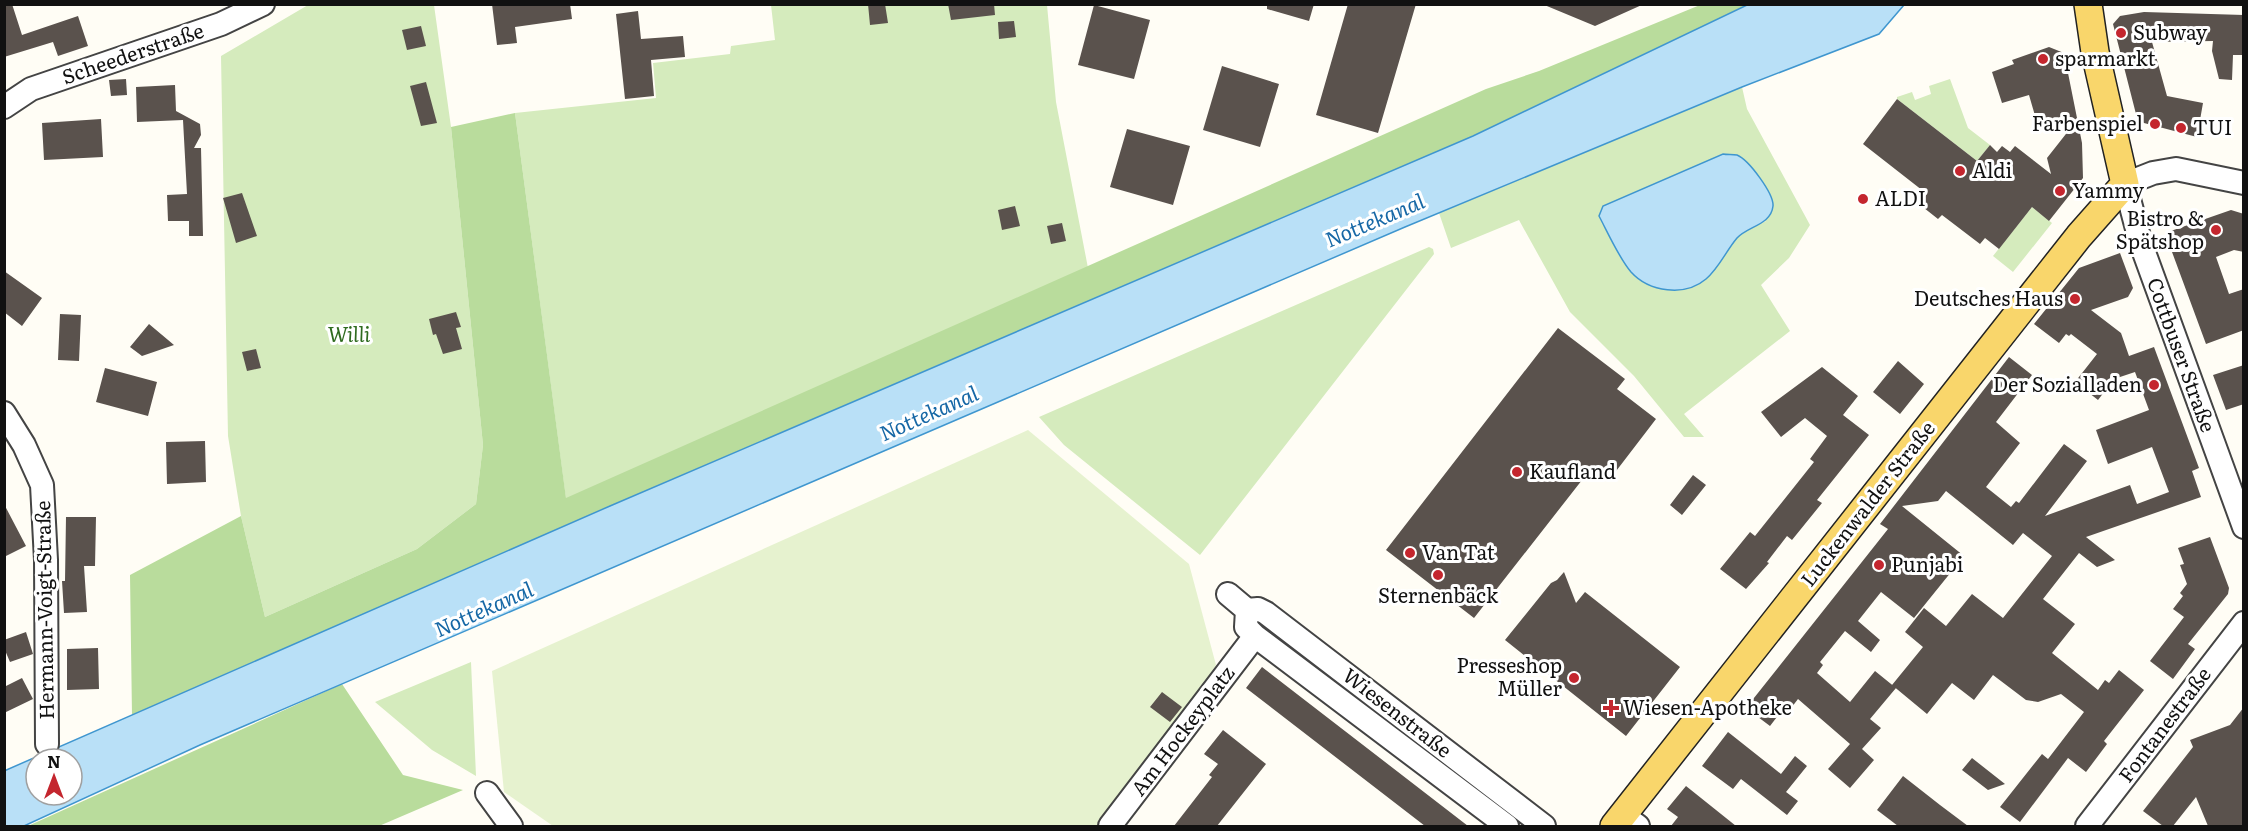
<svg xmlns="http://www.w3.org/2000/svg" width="2248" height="831" font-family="Literata,serif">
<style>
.green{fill:#d5ebbd;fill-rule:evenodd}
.forest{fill:#b9dc9c}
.pitch{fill:#e6f2cf}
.water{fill:#b9e0f7;stroke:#3f96cf;stroke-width:1.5;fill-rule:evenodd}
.building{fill:#5a524d}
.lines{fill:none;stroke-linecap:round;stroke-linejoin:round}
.minor-casing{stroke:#444;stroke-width:26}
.major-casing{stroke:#222;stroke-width:30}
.minor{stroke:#fff;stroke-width:22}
.major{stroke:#f9d66b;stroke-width:27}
.poi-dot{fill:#c4262e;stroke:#fff;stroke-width:2}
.labels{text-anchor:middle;stroke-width:6;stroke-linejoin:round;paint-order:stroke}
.poi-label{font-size:20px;fill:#111;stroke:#fff;text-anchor:start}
.street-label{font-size:20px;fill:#111;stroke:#fff}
.park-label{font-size:20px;font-style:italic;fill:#2f6b1f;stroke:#fff}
.water-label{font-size:21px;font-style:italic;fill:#1768a6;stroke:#fff}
</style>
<rect width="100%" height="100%" fill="#fffdf5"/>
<!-- green -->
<path class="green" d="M308,5h126l17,122 32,318 -7,59 -59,45 -152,68 -24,-101 -13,-80 -7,-380z
M771,5h276l9,97 32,166 -522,231 -51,-386 141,-15 -3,-35 77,-9 1,-8 44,-6z
M1950,79l18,49 22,17 -13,16 -80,-62v-2l15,-5 3,8 16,-6 -2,-8z
M1742,87l5,22 63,116 -21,33 -28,27 29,46 -106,83 20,23h-20l-50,-61 -64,-64 -51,-92 -68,28 -12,-35zM1600,210l166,11 -20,9 -9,8 -31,41z
M2032,207l20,16 -39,49 -20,-16z
M1429,247l4,2 1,5 -234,301 -136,-110 -25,-28z
M471,662l5,114 -44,-26 -57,-48z"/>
<!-- forest -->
<path class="forest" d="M1700,5h47l-274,131 -863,370 -478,210 -2,-141 111,-59 24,101 152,-68 59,-45 7,-59 -32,-318 64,-14 51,385 920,-409 53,-18z
M342,684l61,91 60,15 -84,36h-351z"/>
<!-- pitch -->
<path class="pitch" d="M1028,430l161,134 27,101 -50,79 -62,82h-551l-49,-34 -12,-121z"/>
<!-- water -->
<path class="water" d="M1747,5h157l-25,29 -137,53 -337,140 -1205,518 -176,81h-19l-1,-55 606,-265 863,-370zM36,759h36v36h-36z
M1723,154c4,1 10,0 14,1 12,5 37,39 36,51 -2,19 -25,20 -36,32 -11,13 -18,30 -31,41 -21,18 -57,13 -75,-7 -12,-14 -23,-39 -32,-56l4,-10z"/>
<!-- building -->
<path class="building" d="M4,4h8l10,31 56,-19 10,30 -30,10 -5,-14 -49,15z
M492,4h78l2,15 -57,8 2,16 -20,2z
M868,4h17l3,19 -18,2z
M948,4h46l1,11 -44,5z
M1267,4h47l-5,17 -42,-12z
M1348,4h68l-38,129 -62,-18z
M1542,4h102l-49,22z
M1094,5l56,15 -16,59 -56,-14z
M638,11l3,28 42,-3 2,21 -34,3 3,36 -29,3 -9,-85z
M2144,12l100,3v40h-11l-1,25 -13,-1 -7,-28 1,-10 -61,1 15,54 36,7 -6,34 -53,-14 -7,-5 -24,-94 7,-8z
M1014,21l2,16 -17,2 -1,-17z
M421,26l5,20 -19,4 -5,-20z
M2049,47l15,6 18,90 1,35 -34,43 -17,-14 -33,42 -14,-11 -5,6 -38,-29 -4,4 -19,-15 8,-10 -64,-50 34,-45 80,62 13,-16 7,7 5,-6 8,6 5,-6 36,28 -4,-16 26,-33 -35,1 -9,-31 -27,8 -10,-31 22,-8 -2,-4z
M1222,66l57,18 -19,63 -57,-17z
M126,79l1,16 -16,1 -2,-16z
M426,82l11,41 -16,3 -11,-40z
M175,85l1,26 24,13 1,11 -7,13h7l2,88h-14v-15h-21l-1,-26 20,-1 -4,-74 -46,2 -1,-35z
M101,119l2,38 -59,3 -2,-37z
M1127,129l63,17 -17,59 -63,-18z
M242,193l15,43 -21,7 -13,-45z
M1015,206l5,20 -18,4 -4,-20z
M2231,210l13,4v38l-10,-2 -18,7 13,37 15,-5v41l-38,14 -41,-111z
M1062,223l4,18 -15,3 -4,-18z
M2120,253l13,35 -5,9 -37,13 30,23 8,23 25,-9 45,121 -7,3 9,26 -115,40 29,23 -18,7 -18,-14 -36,46 32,25 -23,29 46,37 7,-10 4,3 10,-13 25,20 -40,51 3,3 -21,28 -18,-14 -48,64 -20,-15 42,-53 6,5 36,-47 -23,-18 -23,8 -12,-2 -33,-25 -19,25 -22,-17 -25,31 -35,-29 31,-38 -18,-15 19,-24 22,18 26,-32 31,24 49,-62 -29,-23 -10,12 -67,-54 -8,10 -36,5 62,50 -50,62 -33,-26 -23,29 22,19 -9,12 -26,-21 -25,31 3,3 -6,8 33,29 25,-31 21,17 -26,31 11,9 -19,21 12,11 -24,28 -22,-19 22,-25 -52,-45 -13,17 -5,-3 -10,13 -24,-18 142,-179 -8,-5 129,-167 23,18 -36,47 24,21 -34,44 25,20 5,-6 3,2 45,-59 23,17 -42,55 85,-31 7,19 32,-12 -17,-45 -44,17 -12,-34 53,-20 -14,-38 -21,7 -16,21 -23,-18 22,-28 -26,-20 -2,2 -3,-2 -7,9 -25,-19 45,-56z
M4,271l38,27 -20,28 -18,-14z
M456,312l5,15 -5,1 6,21 -19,5 -7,-20 -3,1 -4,-16z
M60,314l21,1 -2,46 -21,-1z
M149,324l25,21 -32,11 -12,-9z
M1558,328l67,51 -8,10 39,30 -46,60 -17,-13 -119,152 -88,-68z
M256,349l5,19 -14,3 -5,-19z
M1898,361l26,23 -24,30 -27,-22z
M2244,365v39l-18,6 -13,-35z
M1822,367l36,29 -15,19 26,20 -52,65 5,3 -30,37 -5,-4 -20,26 2,1 -23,26 -26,-20 30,-37 5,4 59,-74 -4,-3 17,-23 -22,-18 -24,19 -20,-25z
M105,368l52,14 -9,34 -52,-14z
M205,441l1,41 -39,2 -1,-42z
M1693,475l13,10 -24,30 -12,-10z
M4,504l22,42 -22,11z
M66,517h30l-1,49h-11l3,46 -23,1 -2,-32h3z
M2210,537l19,51 -1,6 -40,50 7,5 -22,30 -23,-18 34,-44 -11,-8 10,-13 -3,-3 7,-9 -7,-19 4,-1 -6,-16z
M1564,572l12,31 9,-11 95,75 -54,69 -121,-96 46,-57 6,-3z
M26,632l7,22 -23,8 -6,-14v-8z
M98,648l1,41 -32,1v-41z
M1262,667l206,159h-43l-179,-138z
M22,678l11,21 -29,14v-26z
M1162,692l20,15 -12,15 -20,-15z
M2244,707v119h-36l-12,-29 -23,29h-10l-20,-15 50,-64 -3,-7 40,-15z
M1223,730l43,34 -49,62h-43l38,-49 -3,-2 9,-11 -14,-10z
M1728,732l53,42 14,-18 12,10 -21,26 12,9 -11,14 -46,-36 -8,10 -31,-23z
M1972,758l33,26 -17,6 -26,-20z
M1903,776l37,29 28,21h-70l-21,-16z
M1686,786l50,40h-65l7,-9 -11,-8z"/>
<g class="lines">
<defs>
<path id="minor" d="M4,107l27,-18 190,-65 42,-20
M2244,183l-68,-14 -23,4 -28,11 16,60 103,283
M4,413l20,32 18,40 4,75 1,184
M1228,594l19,16 11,-1 8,4 278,213
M1247,610l-1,17 9,9 252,190
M487,793l24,33
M1623,815l15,11
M1110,826l145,-190
M2087,826l157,-203"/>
<path id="major" d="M1614,826l465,-590 46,-52 -30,-132 -7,-48"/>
</defs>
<!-- minor casing -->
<use href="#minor" class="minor-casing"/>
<!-- major casing -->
<use href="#major" class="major-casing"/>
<!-- minor -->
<use href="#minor" class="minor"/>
<!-- major -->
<use href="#major" class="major"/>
</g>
<!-- markers -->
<g class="poi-dot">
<circle cx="2121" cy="33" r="6"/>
<circle cx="2043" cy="59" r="6"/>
<circle cx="2155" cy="124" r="6"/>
<circle cx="2181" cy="128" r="6"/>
<circle cx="1960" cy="171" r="6"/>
<circle cx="2060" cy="191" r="6"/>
<circle cx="1863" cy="199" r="6"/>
<circle cx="2216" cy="230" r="6"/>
<circle cx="2075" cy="299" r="6"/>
<circle cx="2154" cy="385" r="6"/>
<circle cx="1517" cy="472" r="6"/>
<circle cx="1410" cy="553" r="6"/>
<circle cx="1879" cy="565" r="6"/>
<circle cx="1438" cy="575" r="6"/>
<circle cx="1574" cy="678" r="6"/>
<path d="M1608 699h6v6h6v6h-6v6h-6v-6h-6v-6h6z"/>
</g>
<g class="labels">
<!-- poi labels -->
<g class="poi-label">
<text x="2133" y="40">Subway</text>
<text x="2055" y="66">sparmarkt</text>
<text x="2143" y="131" text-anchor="end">Farbenspiel</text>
<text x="2193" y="135">TUI</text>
<text x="1972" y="178">Aldi</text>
<text x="2072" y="198">Yammy</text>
<text x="1875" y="206">ALDI</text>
<text x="2204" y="226" text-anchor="end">Bistro &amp;<tspan x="2204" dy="23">Spätshop</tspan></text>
<text x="2063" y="306" text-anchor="end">Deutsches Haus</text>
<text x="2142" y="392" text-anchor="end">Der Sozialladen</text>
<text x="1529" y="479">Kaufland</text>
<text x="1422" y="560">Van Tat</text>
<text x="1891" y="572">Punjabi</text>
<text x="1438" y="603" text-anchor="middle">Sternenbäck</text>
<text x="1562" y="673" text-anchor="end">Presseshop<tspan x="1562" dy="23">Müller</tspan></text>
<text x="1623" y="715">Wiesen-Apotheke</text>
</g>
<!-- street labels -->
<g class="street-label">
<text transform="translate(133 54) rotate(-19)" y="7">Scheederstraße</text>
<text transform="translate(2181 355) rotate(70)" y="7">Cottbuser Straße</text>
<text transform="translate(1868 504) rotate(-52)" y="7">Luckenwalder Straße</text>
<text transform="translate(45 610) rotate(-91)" y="7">Hermann-Voigt-Straße</text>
<text transform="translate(1397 713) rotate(38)" y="7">Wiesenstraße</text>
<text transform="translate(2165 725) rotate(-53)" y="7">Fontanestraße</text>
<text transform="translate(1183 731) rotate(-53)" y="7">Am Hockeyplatz</text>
</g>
<!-- park labels -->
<g class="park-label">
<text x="349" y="342">Willi</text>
</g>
<!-- water labels -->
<g class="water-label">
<text transform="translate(1375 221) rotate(-23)" y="7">Nottekanal</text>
<text transform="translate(929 414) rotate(-24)" y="7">Nottekanal</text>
<text transform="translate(484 610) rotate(-24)" y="7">Nottekanal</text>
</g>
</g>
<!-- border -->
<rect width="2248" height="831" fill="none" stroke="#111111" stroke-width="12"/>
<!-- north arrow -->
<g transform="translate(54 777)"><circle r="28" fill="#ffffff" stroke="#a0a0a0" stroke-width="1.5"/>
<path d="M0-4.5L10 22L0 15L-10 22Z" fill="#c4262e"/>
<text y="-9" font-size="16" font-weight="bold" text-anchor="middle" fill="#111111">N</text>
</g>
</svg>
